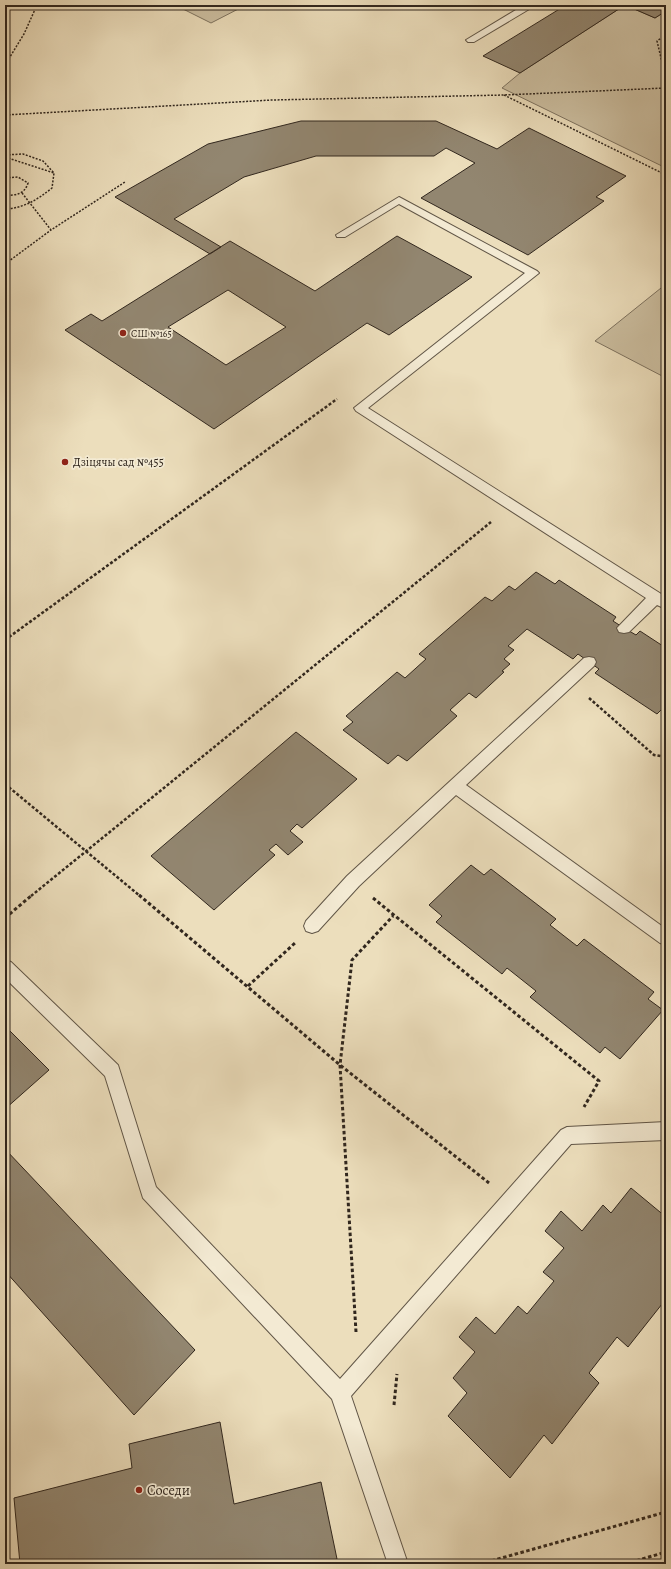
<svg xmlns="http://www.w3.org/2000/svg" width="671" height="1569" font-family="Alegreya,serif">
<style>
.green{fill:#ccbfa1;stroke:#7e7360}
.building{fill:#928670;stroke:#31271e;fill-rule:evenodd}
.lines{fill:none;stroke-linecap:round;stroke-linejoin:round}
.lane-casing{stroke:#605546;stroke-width:2}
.path-far2{stroke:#31271e;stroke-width:1.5;stroke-dasharray:2 1.5;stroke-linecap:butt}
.path-far1{stroke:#31271e;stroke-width:2.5;stroke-dasharray:3 2;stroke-linecap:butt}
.path{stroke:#31271e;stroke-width:3;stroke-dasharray:3.5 2.5;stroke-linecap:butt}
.lane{fill:#f3ead3;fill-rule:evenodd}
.poi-dot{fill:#8f2418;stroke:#f3ead3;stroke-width:1.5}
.labels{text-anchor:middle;stroke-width:3.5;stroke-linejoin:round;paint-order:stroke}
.far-poi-label{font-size:10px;fill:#31271e;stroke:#f3ead3;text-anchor:start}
.poi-label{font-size:12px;fill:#31271e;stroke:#f3ead3;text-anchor:start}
.near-poi-label{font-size:14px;fill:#31271e;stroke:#f3ead3;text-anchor:start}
</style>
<rect width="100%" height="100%" fill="#ecdebc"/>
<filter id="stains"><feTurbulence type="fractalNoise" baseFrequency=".005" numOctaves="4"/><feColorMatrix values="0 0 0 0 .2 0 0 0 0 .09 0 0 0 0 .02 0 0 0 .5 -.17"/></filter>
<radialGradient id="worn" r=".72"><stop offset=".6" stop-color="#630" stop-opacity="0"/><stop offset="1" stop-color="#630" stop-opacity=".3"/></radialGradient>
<!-- green -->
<path class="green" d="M175,5h71l-35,18z
M625,5l30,13 11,-7v157l-164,-80 18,-15z
M666,284v94l-71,-37z"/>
<!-- building -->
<path class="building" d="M566,5h59l-105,68 -37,-17z
M625,5h41v6l-11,7z
M301,121h135l61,28 32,-21 97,48 -30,21 8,4 -76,54 -107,-57 54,-35 -29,-15 -12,8h-118l-72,21 -70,42 47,28 -11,7 -95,-57 93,-53z
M397,236l75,41 -83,58 -22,-12 -153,106 -149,-99 26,-16 11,7 128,-80 85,50zM228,290l58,37 -60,38 -58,-38z
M536,572l19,12 4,-4 57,37 -3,4 11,7 12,7 4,-4 26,17v64l-4,-3 -5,5 -62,-41 4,-4 -21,-15 -5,5 -46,-30 -19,17 6,4 -10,9 6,5 -8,7 2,1 -28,26 -7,-5 -19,17 7,6 -50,45 -9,-6 -10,9 -45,-34 10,-8 -7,-6 51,-44 8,6 21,-19 -7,-5 66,-57 7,4 17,-15 6,4z
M296,732l61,47 -55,49 -5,-4 -7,7 13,11 -15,13 -12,-11 -7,6 6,5 -61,55 -63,-54z
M471,865l13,10 7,-6 65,50 -6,6 27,21 7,-7 70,53 -6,7 15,11 -43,49 -15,-12 -5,6 -70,-56 6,-6 -29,-23 -5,6 -66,-52 6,-6 -13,-11z
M5,1026l44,44 -44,39z
M5,1149l190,201 -61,65 -129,-144z
M631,1188l35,29v59l-4,5 4,3v15l-38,48 -11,-10 -28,36 10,10 -47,61 -8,-9 -34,43 -62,-62 19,-23 -14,-15 22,-26 -16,-15 17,-20 19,17 23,-28 9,8 27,-33 -11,-9 21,-24 -19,-17 16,-20 21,20 21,-26 8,8z
M220,1422l14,82 87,-22 16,77 -20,5h-297l-6,-66 118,-30 -3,-24z"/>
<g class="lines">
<defs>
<path id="lane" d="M524,5h12l-62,37h-6l-2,-2z
M399,197l138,74 2,2 -171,135 298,189v12l-9,-4 -28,27 -5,1 -5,-1 -2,-4 29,-30 -290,-187 -2,-3 171,-135 -126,-69 -54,33h-8l-1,-2z
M589,657l5,1 2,4 -2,4 -128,119 200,144v16l-6,-2 -204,-148 -97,91 -41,45 -6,2 -6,-2 -2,-5 2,-5 41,-45 237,-218z
M5,960l6,2 107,103 38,122 184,192 221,-249 6,-3 99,-5v18l-95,4 -220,252 57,168h-20l-56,-165 -189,-201 -38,-122 -100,-98z"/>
</defs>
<!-- lane casing -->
<use href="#lane" class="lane-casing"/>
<!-- path-far2 -->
<path class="path-far2" d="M666,35l-9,6 9,38
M5,65l19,-31 13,-29
M504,95l162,80
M5,115l267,-15 232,-5 162,-7
M5,155l18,-1 20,7 11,12 -2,15c-15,12 -28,20 -47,21
M5,157l49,16
M5,178l13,-1 10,6c-3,11 -13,13 -23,12
M22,193l29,37 74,-48
M5,264l46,-34"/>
<!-- path-far1 -->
<path class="path-far1" d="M5,640l332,-241
M589,698l65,57 12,2
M5,784l135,112
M31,896l460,-374"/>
<!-- path -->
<path class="path" d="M139,895l201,170 149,118
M373,898l226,183 -15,26
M5,918l27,-23
M248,986l47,-43
M356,1332l-16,-267 12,-105 41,-44
M394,1405l3,-31
M480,1564l186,-52
M625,1564l41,-12"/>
<!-- lane -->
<use href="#lane" class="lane"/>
</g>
<!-- markers -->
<g class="poi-dot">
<circle cx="123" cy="333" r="4"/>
<circle cx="65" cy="462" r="4"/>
<circle cx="139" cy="1490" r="4"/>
</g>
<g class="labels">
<!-- far-poi labels -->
<g class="far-poi-label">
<text x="131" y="337">СШ №165</text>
</g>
<!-- poi labels -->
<g class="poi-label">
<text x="73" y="466">Дзіцячы сад №455</text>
</g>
<!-- near-poi labels -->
<g class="near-poi-label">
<text x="147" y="1495">Соседи</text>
</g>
</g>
<!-- margin -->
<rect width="671" height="1569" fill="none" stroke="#ecdebc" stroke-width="20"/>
<rect x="6" y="6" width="659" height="1557" fill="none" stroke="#31271e" stroke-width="2"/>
<rect x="10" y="10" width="651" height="1549" fill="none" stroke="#31271e"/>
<rect width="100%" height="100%" filter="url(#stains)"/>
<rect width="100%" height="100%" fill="url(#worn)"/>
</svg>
